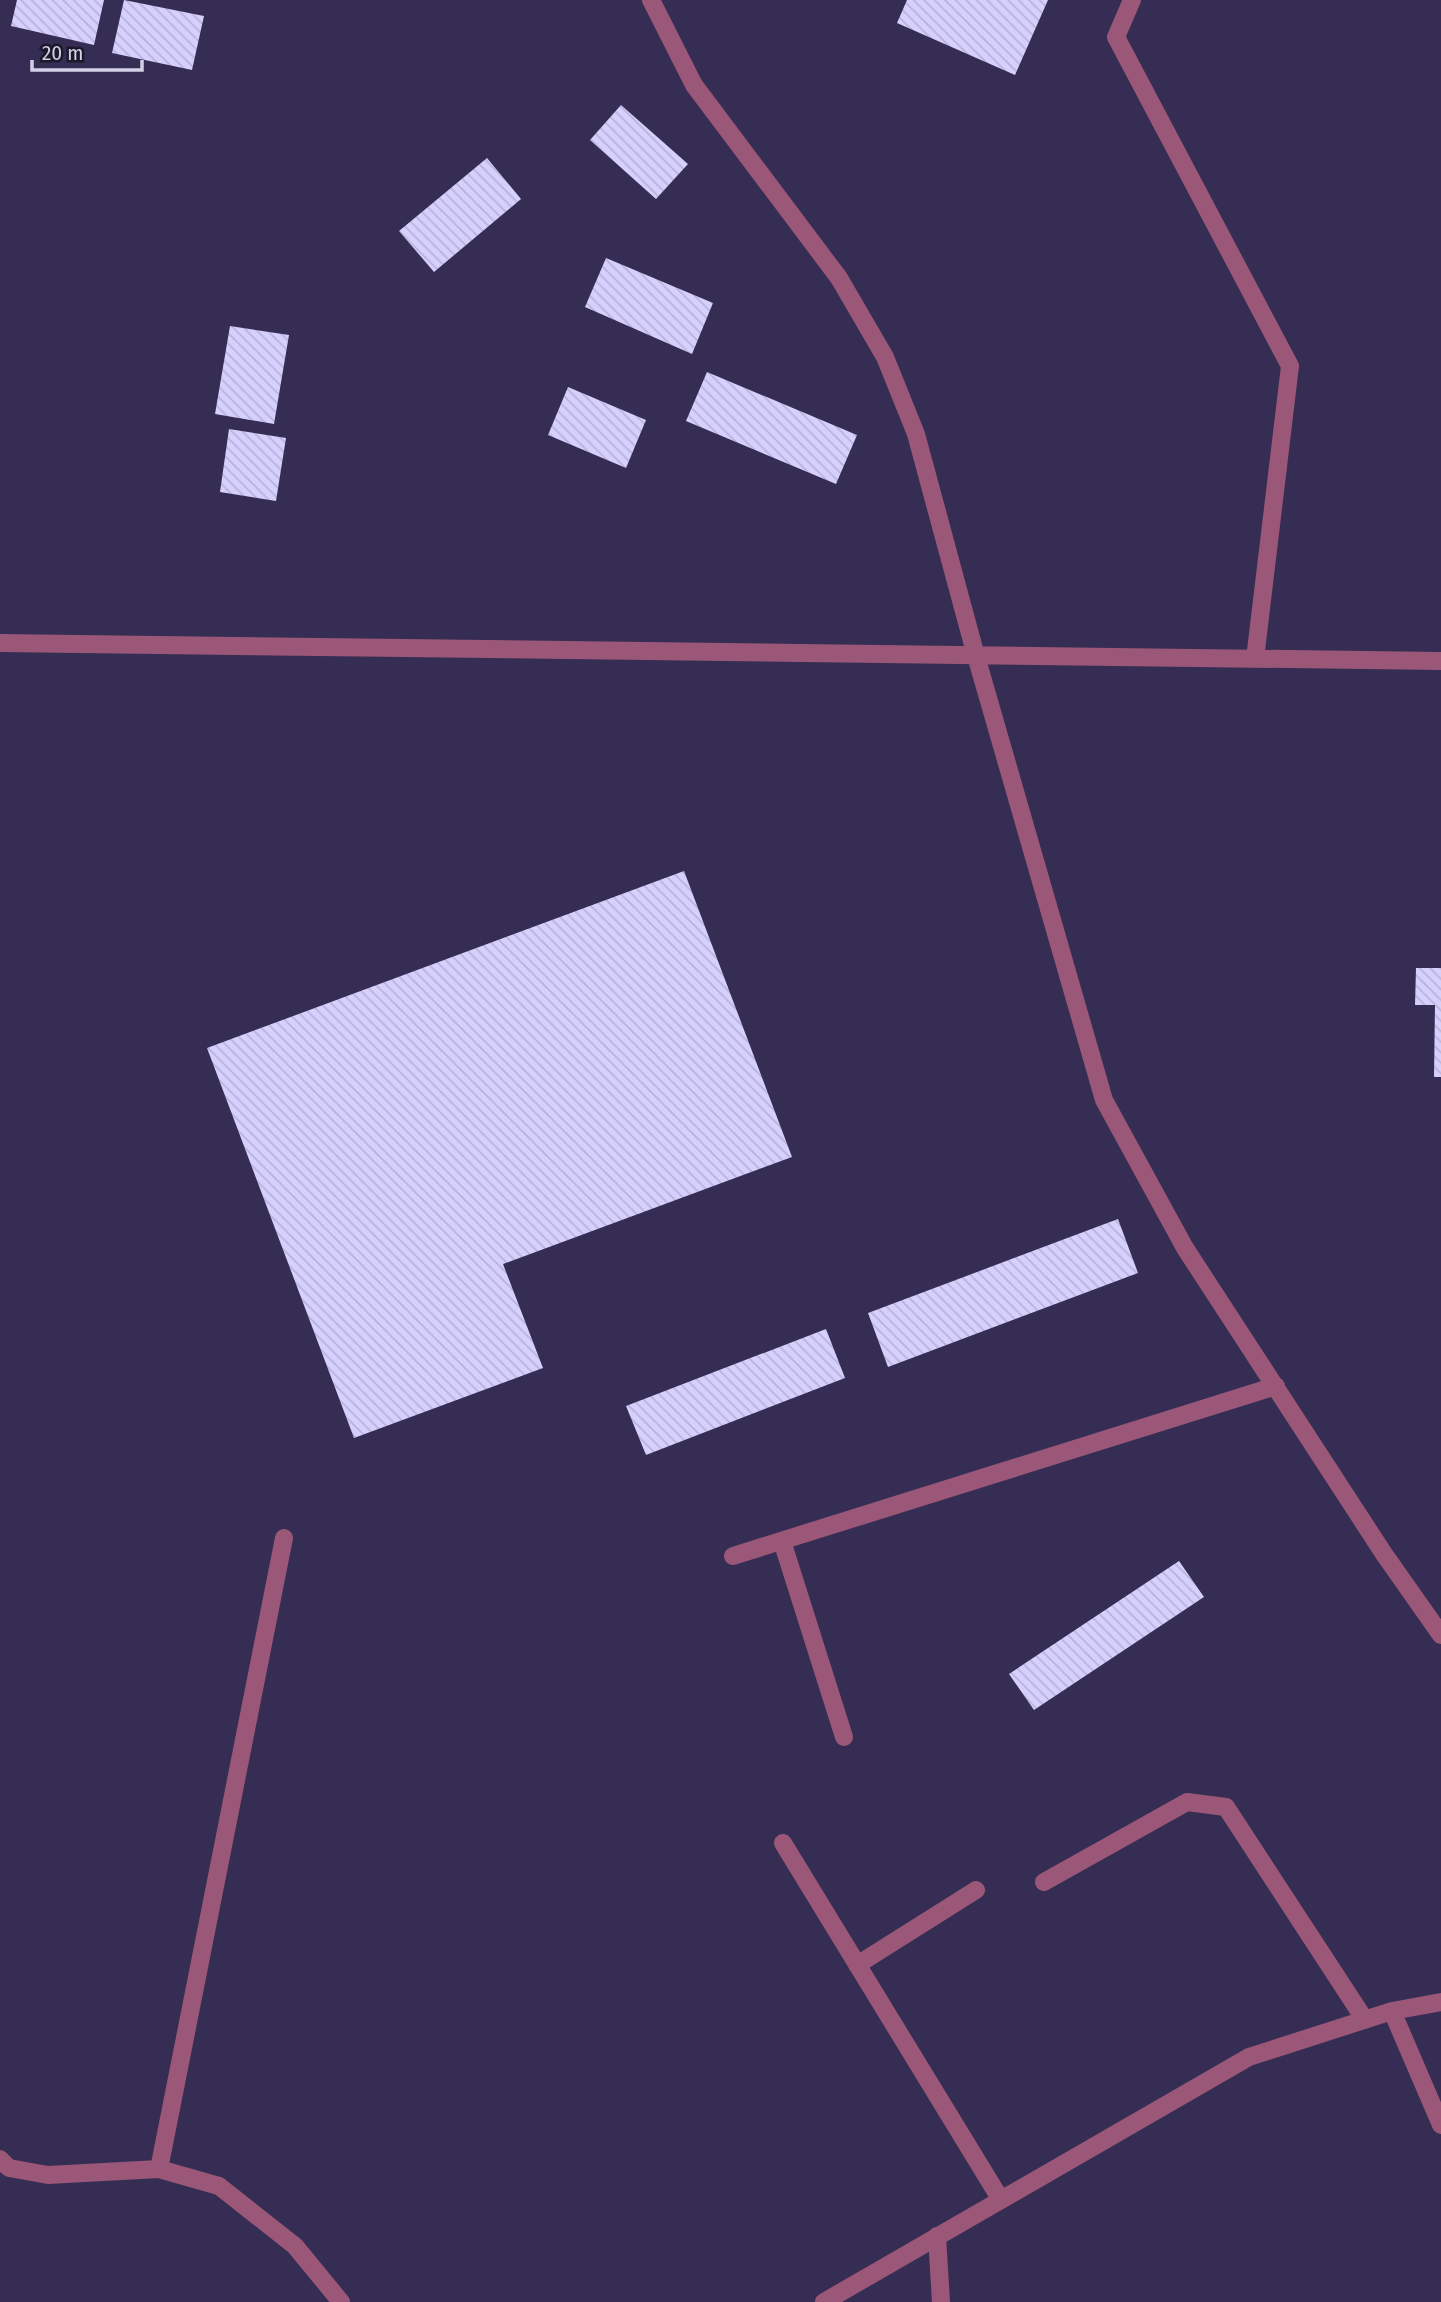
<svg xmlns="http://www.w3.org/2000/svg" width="1441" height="2302" font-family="'Fira Sans Condensed',sans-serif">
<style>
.building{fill:url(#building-back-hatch)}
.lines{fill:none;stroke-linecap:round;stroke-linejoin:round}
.minor{stroke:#9b5777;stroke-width:18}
</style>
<defs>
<pattern id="building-back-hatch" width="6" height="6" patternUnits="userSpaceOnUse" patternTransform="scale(1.75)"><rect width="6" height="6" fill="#d6d0fe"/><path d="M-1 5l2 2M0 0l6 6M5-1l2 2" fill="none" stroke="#b8b3d9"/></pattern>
</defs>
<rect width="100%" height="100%" fill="#352d53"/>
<!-- building -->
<path class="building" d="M17,0h87l-10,45 -83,-19z
M124,0l80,16 -12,54 -80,-17z
M907,0h141l-33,75 -118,-52z
M621,105l67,59 -32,35 -66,-59z
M487,158l34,41 -87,73 -35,-41z
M606,258l107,45 -21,51 -107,-47z
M230,326l59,9 -15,89 -59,-10z
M707,372l150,63 -21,49 -150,-63z
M568,387l78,33 -20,48 -78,-33z
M229,429l57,9 -10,63 -56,-9z
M684,871l108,286 -289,107 40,104 -189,70 -147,-390z
M1416,968h25v109h-7l1,-72h-20z
M1118,1219l20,54 -250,94 -20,-54z
M826,1329l19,49 -199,77 -20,-49z
M1179,1561l25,36 -170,113 -25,-36z"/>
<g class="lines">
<!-- minor -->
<path class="minor" d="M651,0l43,85 145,193 46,79 31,77 60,222 128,444 81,148 199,306 57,81
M1132,0l-16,37 174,329 -35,293
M0,643l1441,18
M782,1541l62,196
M733,1556l543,-170
M783,1843l218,357
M1044,1882l143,-80 39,5 139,213
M857,1965l119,-75
M1392,2011l49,114
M0,2159l9,9 39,7 111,-6 60,17 76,60 46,56
M159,2169l125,-631
M937,2236l4,66
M824,2302l425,-245 143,-46 49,-9"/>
</g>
<!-- scale -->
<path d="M32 60v10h110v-10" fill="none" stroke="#d3d0e8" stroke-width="3.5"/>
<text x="42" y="60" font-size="21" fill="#d3d0e8" stroke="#1c192a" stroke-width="5" paint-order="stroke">20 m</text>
</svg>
